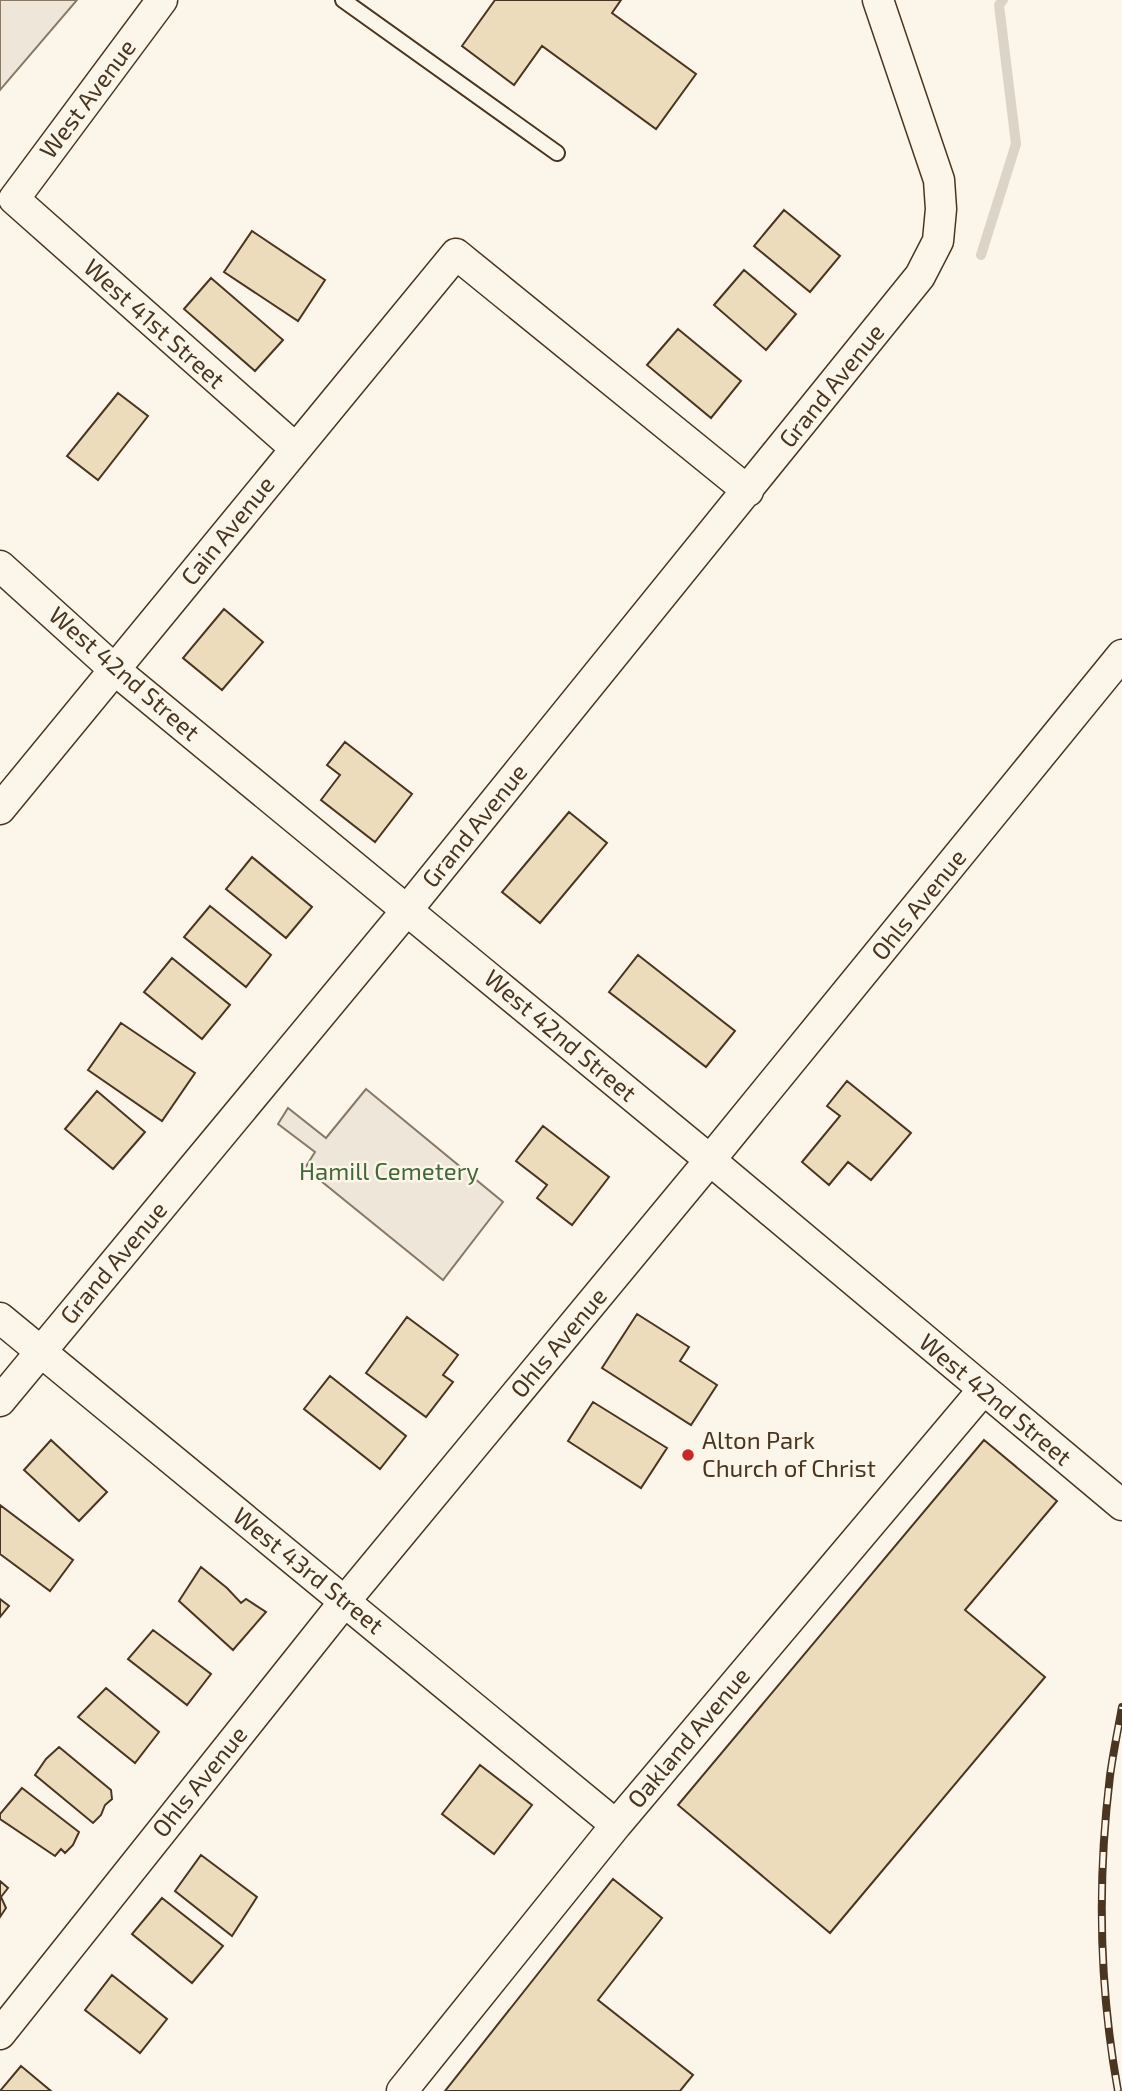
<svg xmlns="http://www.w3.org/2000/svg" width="1122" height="2091" font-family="'Exo 2',sans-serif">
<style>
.green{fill:#ede6d9;stroke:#887966;stroke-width:2}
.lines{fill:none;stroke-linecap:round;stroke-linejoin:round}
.stream{stroke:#dcd4c6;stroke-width:10}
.building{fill:#ecdcbc;stroke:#4a3520;stroke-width:2}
.service-casing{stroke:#4a3520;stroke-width:18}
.minor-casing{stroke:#4a3520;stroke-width:33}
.service{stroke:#fbf6e9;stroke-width:14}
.minor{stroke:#fbf6e9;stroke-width:30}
.rail-casing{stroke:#4a3520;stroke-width:8}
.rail{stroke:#fbf6e9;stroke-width:5;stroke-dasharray:16;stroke-linecap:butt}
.poi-dot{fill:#c62828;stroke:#fbf6e9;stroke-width:2.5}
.labels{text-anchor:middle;stroke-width:5;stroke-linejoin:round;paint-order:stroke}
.street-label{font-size:24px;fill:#4a3520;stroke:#fbf6e9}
.park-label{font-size:24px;fill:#436837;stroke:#fbf6e9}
.poi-label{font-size:24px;fill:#4a3520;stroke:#fbf6e9;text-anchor:start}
</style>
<rect width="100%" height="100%" fill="#fbf6e9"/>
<!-- green -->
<path class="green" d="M0,0h77l-77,90z
M366,1089l137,113 -60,78 -138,-112 10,-16 -37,-28 10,-16 38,30z"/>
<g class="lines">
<!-- stream -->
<path class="stream" d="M981,255l35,-111 -17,-139 4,-5"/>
</g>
<!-- building -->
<path class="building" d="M495,0h126l-9,13 84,61 -40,55 -114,-83 -28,39 -52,-39z
M784,210l56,46 -30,36 -56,-46z
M252,231l73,49 -27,41 -74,-49z
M744,270l52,44 -30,36 -52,-45z
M211,278l72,62 -28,31 -71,-62z
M678,329l63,52 -30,37 -64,-53z
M118,393l30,23 -50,64 -31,-24z
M224,609l39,33 -41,48 -39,-32z
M345,742l67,52 -37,48 -54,-42 19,-25 -13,-10z
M569,812l38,31 -67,80 -38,-31z
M252,857l60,50 -26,31 -60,-49z
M210,906l61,49 -25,32 -62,-50z
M638,955l97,76 -29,36 -97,-75z
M172,958l58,47 -28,34 -58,-47z
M121,1023l74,50 -33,48 -74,-51z
M847,1081l64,52 -40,47 -23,-18 -19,23 -27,-23 38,-46 -13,-10z
M97,1091l48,41 -32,37 -48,-40z
M543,1126l66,51 -37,48 -35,-27 10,-13 -31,-24z
M637,1314l52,33 -9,14 37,24 -26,40 -89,-57z
M407,1317l51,38 -15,20 10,7 -27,35 -60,-44z
M330,1376l76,60 -26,33 -76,-60z
M593,1402l74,46 -26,40 -73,-47z
M51,1440l56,52 -28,29 -55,-51z
M984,1440l73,61 -92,109 80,67 -215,256 -152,-128z
M0,1505l73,55 -23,31 -50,-37z
M201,1567l26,21 14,15 5,-4 20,13 -33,38 -54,-49z
M0,1599l9,7 -9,11z
M153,1630l58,44 -24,31 -59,-46z
M106,1688l53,44 -24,31 -57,-46z
M59,1747l52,43 1,9 -7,6 -4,10 -8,8 -58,-48 11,-16z
M480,1765l52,40 -38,49 -52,-40z
M22,1788l57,44 -6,13 -8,8 -4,-4 -6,7 -55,-37v-5z
M201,1855l56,42 -25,39 -57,-45z
M613,1879l49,39 -64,82 95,75 -13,16h-235z
M0,1881l8,7 -7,9 5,11 -6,9z
M162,1898l61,48 -31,37 -60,-49z
M112,1975l55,44 -27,34 -55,-43z
M21,2066l30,25h-51z"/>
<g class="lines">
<defs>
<path id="service" d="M343,0l214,153"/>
<path id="minor" d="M162,0l-148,199 281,249
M0,566l115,104 595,490 412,345
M0,809l456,-555 292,237
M0,1318l616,507
M0,1401l407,-491 513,-634 18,-35 3,-32 -2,-29 -61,-180
M0,2034l345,-433 365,-441 412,-505
M402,2091l214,-266 367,-435"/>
</defs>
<!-- service casing -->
<use href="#service" class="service-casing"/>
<!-- minor casing -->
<use href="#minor" class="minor-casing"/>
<!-- service -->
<use href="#service" class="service"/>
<!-- minor -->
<use href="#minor" class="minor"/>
<defs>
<path id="rail" d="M1118,2091c-19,-105 -21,-209 -8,-315 3,-23 8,-46 12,-69"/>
</defs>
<!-- rail casing -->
<use href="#rail" class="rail-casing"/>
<!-- rail -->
<use href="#rail" class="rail"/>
</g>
<!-- markers -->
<circle class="poi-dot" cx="688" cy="1455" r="7"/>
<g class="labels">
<!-- street labels -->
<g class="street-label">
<text transform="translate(88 99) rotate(-53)" y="8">West Avenue</text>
<text transform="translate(154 324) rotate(42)" y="8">West 41st Street</text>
<text transform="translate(832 386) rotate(-51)" y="8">Grand Avenue</text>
<text transform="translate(228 531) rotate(-51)" y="8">Cain Avenue</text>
<text transform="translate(124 674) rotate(41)" y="8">West 42nd Street</text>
<text transform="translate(475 826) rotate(-51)" y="8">Grand Avenue</text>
<text transform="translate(919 905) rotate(-51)" y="8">Ohls Avenue</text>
<text transform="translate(560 1036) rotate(40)" y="8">West 42nd Street</text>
<text transform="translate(114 1263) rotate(-50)" y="8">Grand Avenue</text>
<text transform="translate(559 1343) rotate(-50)" y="8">Ohls Avenue</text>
<text transform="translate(995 1400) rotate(40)" y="8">West 42nd Street</text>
<text transform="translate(308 1571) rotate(39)" y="8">West 43rd Street</text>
<text transform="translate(689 1738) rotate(-50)" y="8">Oakland Avenue</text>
<text transform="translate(200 1782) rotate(-51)" y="8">Ohls Avenue</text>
</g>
<!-- park labels -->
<g class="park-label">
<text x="389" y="1180">Hamill Cemetery</text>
</g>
<!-- poi labels -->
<g class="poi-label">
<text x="702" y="1449">Alton Park<tspan x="702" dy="28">Church of Christ</tspan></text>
</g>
</g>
</svg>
